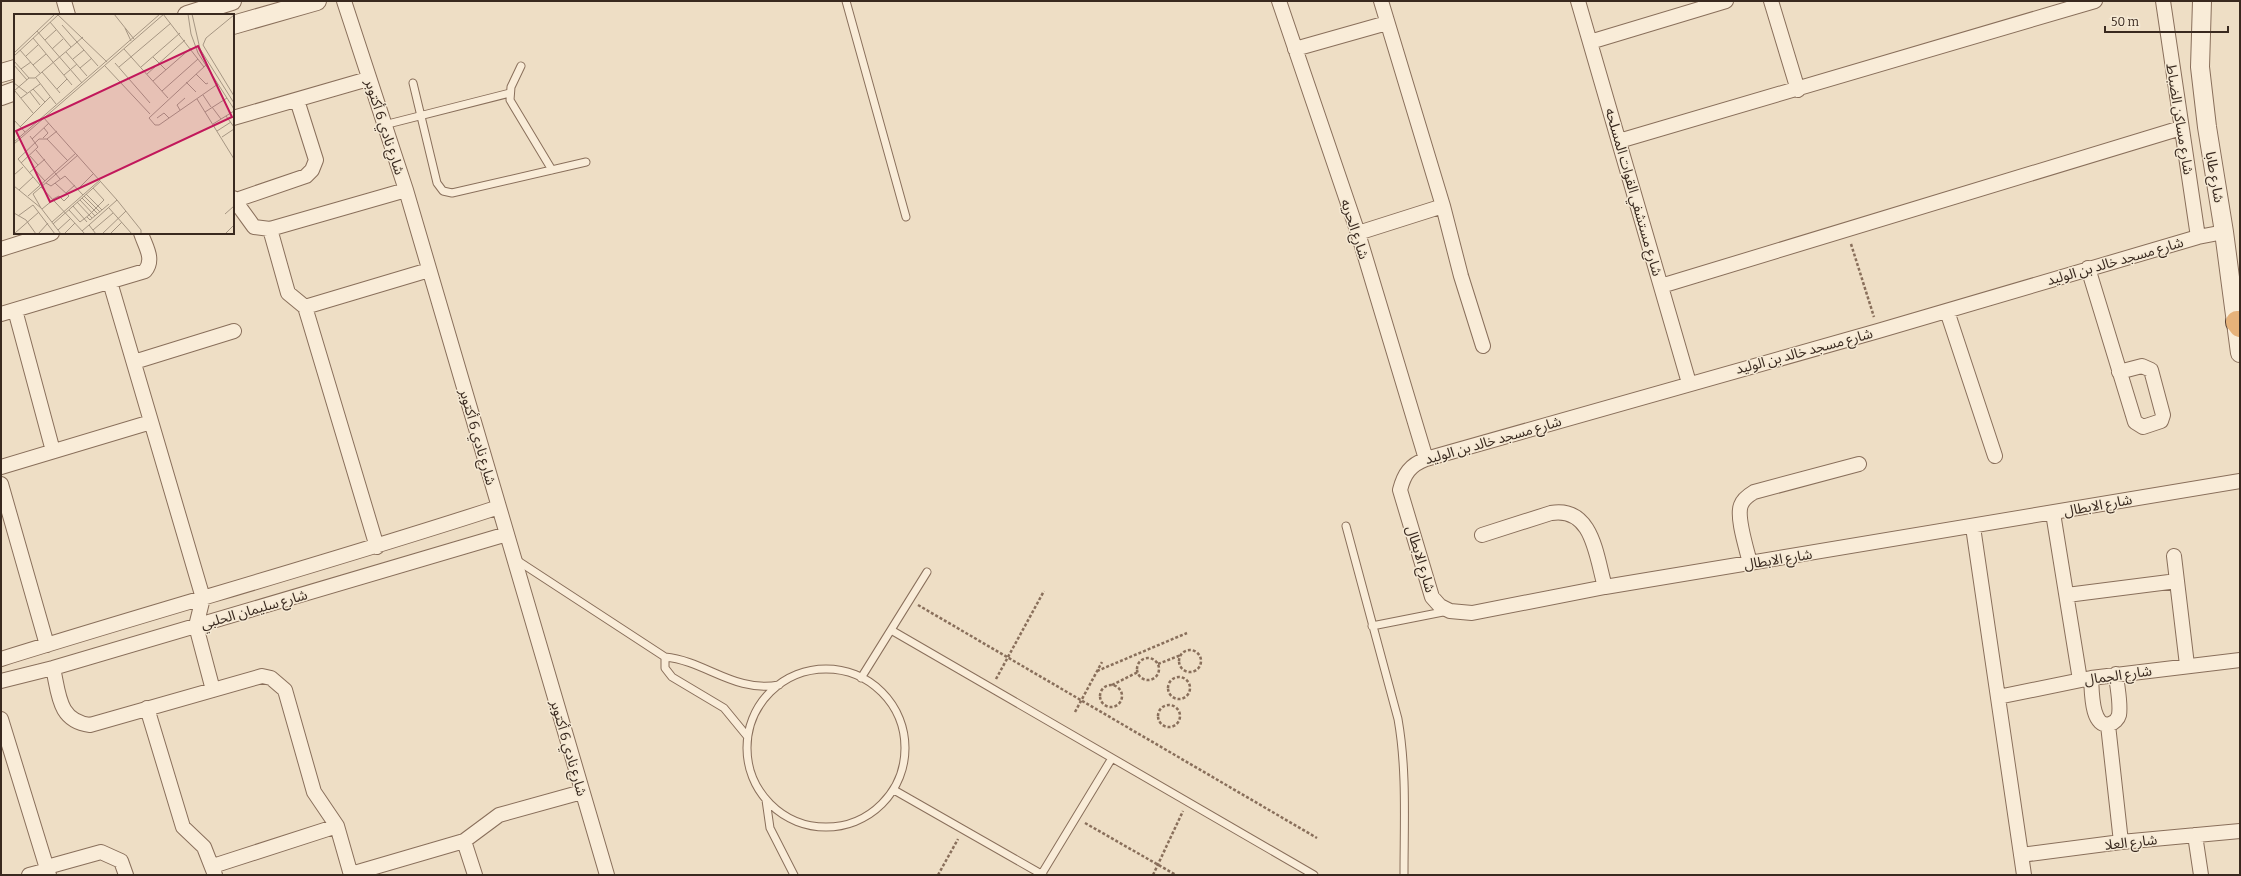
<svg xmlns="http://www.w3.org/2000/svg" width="2241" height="876" font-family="Bitter,'Noto Sans Arabic',serif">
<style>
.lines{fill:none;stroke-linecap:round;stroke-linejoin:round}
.service-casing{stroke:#896f5b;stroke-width:9}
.minor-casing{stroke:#896f5b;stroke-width:16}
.tertiary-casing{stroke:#896f5b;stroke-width:20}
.trunk-casing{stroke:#573e2f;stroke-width:24}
.path{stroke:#896f5b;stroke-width:2.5;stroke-dasharray:3 2;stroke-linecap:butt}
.service{stroke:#f9ecd8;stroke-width:7}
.minor{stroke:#f9ecd8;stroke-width:14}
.tertiary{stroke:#f9ecd8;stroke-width:18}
.trunk{stroke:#e6b27a;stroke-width:22}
.labels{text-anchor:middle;stroke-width:3;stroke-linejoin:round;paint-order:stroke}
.street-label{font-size:14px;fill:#39291f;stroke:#f5e9d4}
.inset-road{fill:none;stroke:#a69683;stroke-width:1}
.view{fill:#c2185b;fill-opacity:0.15;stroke:#c2185b;stroke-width:2}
.inset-edge{fill:none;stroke:#39291f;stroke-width:2}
</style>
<rect width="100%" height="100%" fill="#eedec5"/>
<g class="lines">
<defs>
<path id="service" d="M846,1l60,216
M521,66l-10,21 -1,13 42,70
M413,83l24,100 6,8 9,2 134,-31
M384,125l126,-32
M1346,526l52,193c9,51 6,104 6,156
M515,559l150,98c41,4 69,36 114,28
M1372,626l76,-15
M891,630l423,245
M665,657v11l7,9 52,31 23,28
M747 748a79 79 0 1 1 158 0a79 79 0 1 1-158 0Z
M861,678l66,-106
M894,790l149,85
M766,800l4,28 24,47
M1041,875l71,-117"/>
<path id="minor" d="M64,1l4,14
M344,1l62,189 201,685
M1279,1l79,232 68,226
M1381,1l62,205 18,70 22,70
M1578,1l111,382
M1771,1l27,89
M2163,1l35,236
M1590,42l136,-41
M1295,49l92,-26
M233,118l135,-39
M1619,141l476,-140
M233,198l21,29 16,2 136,-39
M236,200l70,-24 6,-6 4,-10 -19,-60
M270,229l18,64 17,14 4,13 68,227
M2224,232l-26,5 -320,94 -452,128c-16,6 -22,15 -26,31l32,107 8,9 10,5 22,2 133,-26 635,-106
M1358,233l85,-27
M1,249l51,-16
M2088,268l47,154 8,5 18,-6 2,-6 -12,-45 -9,-4 -23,6
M110,282l93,316 -7,28 17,64
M1661,286l520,-158
M305,307l124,-37
M15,310l38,141
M1947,311l48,145
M1,314l144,-43c10,-12 0,-25 -4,-38
M134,362l100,-31
M1,467l150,-45
M1,484l46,161
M2053,513l27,167
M1973,527l51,348
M1482,535l69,-22c42,-7 45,43 54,74
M2174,556l13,109
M1750,563c-3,-13 -14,-46 -9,-58 2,-6 8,-10 13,-13l105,-28
M2067,595l110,-14
M1,659c166,-52 333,-98 498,-152
M53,668c6,26 5,53 37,57l172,-49 9,2 14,12 29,102 23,34 14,49
M2091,678c1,13 0,51 19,46 4,-1 8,-5 9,-9 2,-12 -2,-28 -3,-41
M1,681l52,-13 454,-134
M1998,697l93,-19 149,-18
M147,708l36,119 21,20 11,28
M1,719l48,156
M2108,725l13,117
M2195,835l6,40
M464,841l11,34
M2021,855l100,-13 119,-11
M213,866l124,-40
M47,867l54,-15 20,9 5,14
M351,874l113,-33 35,-26 83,-23
M29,875l19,-5"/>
<path id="tertiary" d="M2202,1l-2,66 7,60 17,105 16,121
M187,15l45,-14
M233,25l84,-24
M1,73l14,-4
M1,96l14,-5"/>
<path id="trunk" d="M2237,322l3,4"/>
</defs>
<!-- service casing -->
<use href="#service" class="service-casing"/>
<!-- minor casing -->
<use href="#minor" class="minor-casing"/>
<!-- tertiary casing -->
<use href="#tertiary" class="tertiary-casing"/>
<!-- trunk casing -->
<use href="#trunk" class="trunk-casing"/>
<!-- path -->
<path class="path" d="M1851,244l23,73
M918,605l399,233
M1179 661a11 11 0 1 1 22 0a11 11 0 1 1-22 0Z
M1137 669a11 11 0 1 1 22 0a11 11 0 1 1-22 0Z
M1158,664l23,-9
M1097,671l90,-38
M1168 688a11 11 0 1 1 22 0a11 11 0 1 1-22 0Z
M996,679l48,-88
M1112,685l26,-13
M1100 696a11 11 0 1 1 22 0a11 11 0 1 1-22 0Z
M1158 716a11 11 0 1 1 22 0a11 11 0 1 1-22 0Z
M1075,712l27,-50
M1085,823l91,52
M938,875l20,-36
M1153,875l30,-64"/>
<!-- service -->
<use href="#service" class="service"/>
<!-- minor -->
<use href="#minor" class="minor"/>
<!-- tertiary -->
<use href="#tertiary" class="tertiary"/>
<!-- trunk -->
<use href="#trunk" class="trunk"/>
</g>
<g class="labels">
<!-- street labels -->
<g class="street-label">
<text transform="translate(2180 119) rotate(81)" y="5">شارع مساكن الضباط</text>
<text transform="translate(385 127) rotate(72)" y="5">شارع نادي 6 أكتوبر</text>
<text transform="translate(2215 177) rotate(80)" y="5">شارع طابا</text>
<text transform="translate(1634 192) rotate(74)" y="5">شارع مستشفي القوات المسلحه</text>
<text transform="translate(1355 229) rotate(72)" y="5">شارع الحريه</text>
<text transform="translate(2115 261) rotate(-16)" y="5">شارع مسجد خالد بن الوليد</text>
<text transform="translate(1804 351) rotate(-15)" y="5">شارع مسجد خالد بن الوليد</text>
<text transform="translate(478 437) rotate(74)" y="5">شارع نادي 6 أكتوبر</text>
<text transform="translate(1493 440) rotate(-16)" y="5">شارع مسجد خالد بن الوليد</text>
<text transform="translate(2098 505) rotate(-10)" y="5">شارع الابطال</text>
<text transform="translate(1421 559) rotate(73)" y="5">شارع الابطال</text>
<text transform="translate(1778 559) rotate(-9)" y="5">شارع الابطال</text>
<text transform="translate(254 609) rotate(-16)" y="5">شارع سليمان الحلبي</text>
<text transform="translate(2118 675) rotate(-8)" y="5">شارع الجمال</text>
<text transform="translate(569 748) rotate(74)" y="5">شارع نادي 6 أكتوبر</text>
<text transform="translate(2131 842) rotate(-6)" y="5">شارع العلا</text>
</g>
</g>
<!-- overview -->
<g transform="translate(14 14)">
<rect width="220" height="220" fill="#eedec5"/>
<path class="inset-road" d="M43,0l50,48M100,0l20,25M149,0l41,53M174,0l3,20 7,19 36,56M178,0l8,35 34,54M220,1l-28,23 -3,7 31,51M36,8l21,25M48,11l36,41M111,14l6,13M23,17l45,52M19,24l39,47M31,26l11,-10M38,35l11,-10M110,35l44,49M6,36l20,23M52,38l21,24M0,39l41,-39M0,42l44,-41M12,42l12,-11M139,43l13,13M59,45l11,-9M0,47l15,17M101,49l35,40M0,51l13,15M19,51l13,-11M192,51l-57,53 6,7h4l59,-41M91,52l45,48M105,53l52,-44M127,53l39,-34M66,54l12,-10M7,55l10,-7M28,58l18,21M133,60l38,-34M182,60l10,10 2,-1M50,61l13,-11M22,64l20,26M139,67l38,-33M172,68l10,10M0,69l13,10M19,75l12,13M43,75l10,-10M0,77l15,-13h6l48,-41M1,77l18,22M148,77l36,-32M16,78l10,13M189,81l8,12M7,84l19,-14M183,85l37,60M198,93l9,12M166,96l-3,-5 8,-7M191,98l22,-14M212,102l8,11M29,103l74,83 24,30v4M143,104l7,-5 5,5M0,106l11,12M199,110l21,-13M6,113l30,-30M203,117l14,-9M208,123l12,-8M29,124l5,-5 -4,-5M18,125l17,-16M33,125l21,22M0,128l146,-128M0,130l150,-130M22,136l24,29M16,142l8,9M7,149l17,-16 -8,-11M20,155l11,12M15,159l16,-14M0,161l9,-8M32,169l5,3 14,-10 18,19M26,171l-22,-26 21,-20h8l10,-8M0,172l27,22 20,26M27,173l44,47M64,175l16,-16M5,176l14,-13M52,179l9,-8M19,180l45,-39M19,180l8,14M72,180l16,16M14,182l48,-43M70,182l16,16M68,184l16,16M39,185l6,-3 5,5 5,-5 -14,-13M66,186l15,16M63,188l15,16M59,192l14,16M95,194l23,26M28,195l11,-9M55,196l11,12 9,-7 15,-15 -11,-12M0,199l12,7 10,14M211,200l9,-8M4,202l15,-11 22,29M73,203l3,3 19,-16M38,208l48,-42M39,210l48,-43M75,211l28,-25M44,216l12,-11M79,216l20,-17M68,217l7,-6 7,9M1,219l24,-21M24,220l10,-11M50,220l11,-11M88,220l24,-23M96,220l12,-12M211,220l9,-9"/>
<path class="view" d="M184,32l34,71 -182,85 -34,-71z"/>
<rect width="220" height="220" class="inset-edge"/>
</g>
<!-- border -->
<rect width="2241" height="876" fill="none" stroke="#39291f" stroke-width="4"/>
<!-- scale -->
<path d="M2105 26v6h123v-6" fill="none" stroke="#39291f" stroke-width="2"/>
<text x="2111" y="26" font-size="12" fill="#39291f" stroke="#f5e9d4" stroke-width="3" paint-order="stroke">50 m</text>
</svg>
